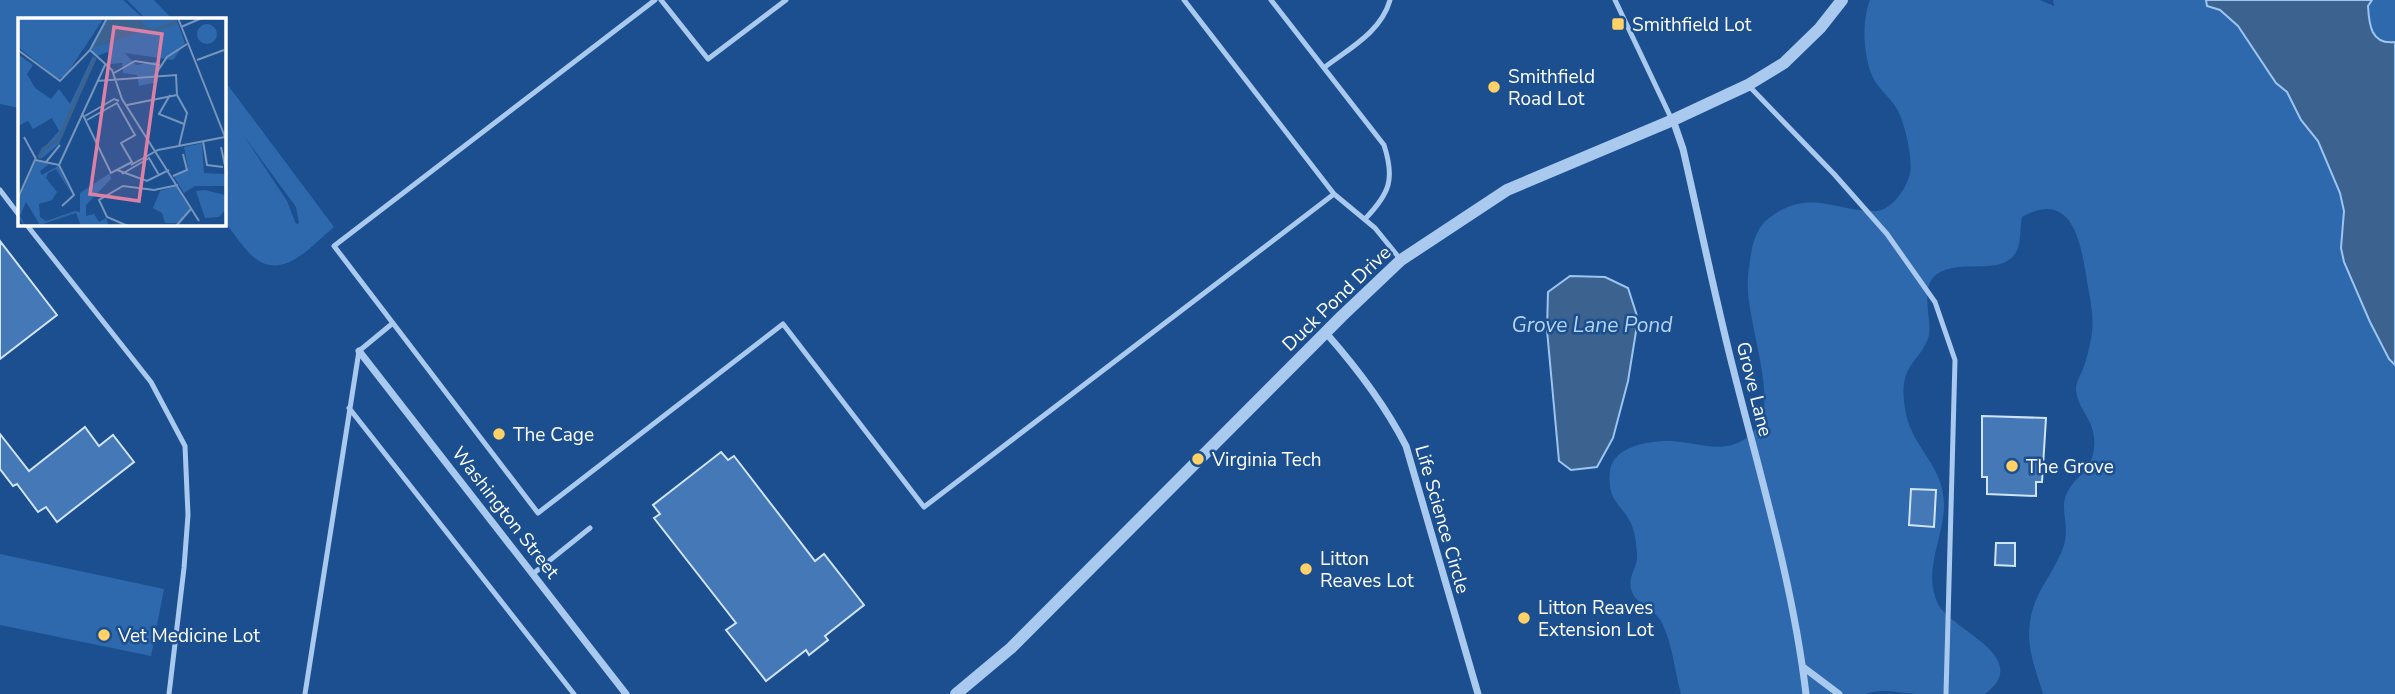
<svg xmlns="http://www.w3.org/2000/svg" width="2395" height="694" font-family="'Nunito Sans',sans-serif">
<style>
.green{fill:#2e69ad;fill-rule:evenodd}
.water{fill:#3c6290;stroke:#9cc4f0;stroke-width:2}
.building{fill:#4478b7;stroke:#cfe3fa;stroke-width:2}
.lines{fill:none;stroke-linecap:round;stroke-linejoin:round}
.service{stroke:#a9c9ee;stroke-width:5}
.minor{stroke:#a9c9ee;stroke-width:7}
.tertiary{stroke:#a9c9ee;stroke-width:12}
.poi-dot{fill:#ffd166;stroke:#1b4f8f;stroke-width:2.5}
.labels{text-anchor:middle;stroke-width:5;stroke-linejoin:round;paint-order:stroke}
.poi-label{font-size:19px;fill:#fff;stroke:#1b4f8f;text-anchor:start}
.street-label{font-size:19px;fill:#fff;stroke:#1b4f8f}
.water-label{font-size:21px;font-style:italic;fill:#b5d3f5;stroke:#1b4f8f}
.inset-river{fill:none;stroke:#3c6290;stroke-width:3.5}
.inset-road{fill:none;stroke:#7695bc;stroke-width:2}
.view{fill:#dd80a5;fill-opacity:0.15;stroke:#dd80a5;stroke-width:3.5}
.inset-edge{fill:none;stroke:#fff;stroke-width:3.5}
</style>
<rect width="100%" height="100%" fill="#1b4f8f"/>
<!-- green -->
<path class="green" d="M0,0h123l21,19h-125v89l-19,-4z
M127,0h27l18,19h-26z
M1870,0h170l14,6 -1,-6h342v694h-352c-7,-24 -17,-46 -13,-72 3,-29 26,-51 34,-77 6,-20 -5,-37 3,-52 6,-14 23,-23 26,-39 7,-33 -16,-42 -17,-65 0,-7 4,-13 7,-20 4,-11 7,-23 9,-36 2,-17 -2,-35 -5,-52 -6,-37 -14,-93 -65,-64 -2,11 -1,21 -4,31 -12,31 -56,9 -81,26 -18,13 -5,44 -8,61 -3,13 -13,22 -19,32 -9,14 -7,31 -4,47 8,36 38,52 38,91 0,33 -22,66 -6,99 14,27 96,53 47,90 -23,0 -46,0 -69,0 -19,-1 -32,-6 -51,0h-184c-7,-24 -8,-49 -19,-71 -7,-15 -27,-18 -31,-34 -3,-12 5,-20 6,-30 0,-8 -1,-19 -3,-27 -7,-27 -28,-26 -24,-61 1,-9 7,-16 14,-20 14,-8 31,-10 46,-10 29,1 57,16 81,-7 3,-4 8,-7 10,-12 12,-33 -11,-94 -13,-131 -1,-12 1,-25 3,-37 2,-13 7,-28 18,-36 40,-31 67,-6 107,-7 16,-1 31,-23 34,-38 3,-14 -5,-49 -12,-62 -7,-14 -22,-23 -27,-38 -8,-22 -9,-52 -1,-73z
M224,80l110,147c-21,17 -49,53 -78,32 -12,-9 -22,-26 -32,-38zM244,136l52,71 3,16 -3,1 -9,-23z
M0,554l164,35 -13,67 -151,-31z"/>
<!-- water -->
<path class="water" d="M2206,0h166l-4,6c1,19 3,39 27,36v323l-6,-6 -19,-37 -26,-60 -3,-14 3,-37 -4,-18 -22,-52 -17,-21 -14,-28 -11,-9 -38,-57 -18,-16 -13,-4z
M1570,276l35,1 23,11 10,31 -10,62 -15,57 -16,29 -26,3 -12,-9 -12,-131 1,-38z"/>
<!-- building -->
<path class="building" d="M0,241l57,74 -57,44z
M1982,416l64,2 -4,64h-6v14l-49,-2v-17h-5z
M85,427l14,19 14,-11 21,27 -77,60 -11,-15 -8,5 -21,-28 -4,2 -13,-17v-35l29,37z
M721,452l7,8 6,-4 81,105 9,-7 40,51 -39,31 3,4 -19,15 -3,-5 -40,31 -40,-51 10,-7 -82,-105 6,-4 -7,-9z
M1911,489l25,1 -2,37 -25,-2z
M1996,543h19v23l-20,-1z"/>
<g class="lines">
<!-- service -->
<path class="service" d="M655,0l-321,246 204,267 245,-189 141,183 410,-313 -150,-194
M661,0l47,59 78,-59
M1271,0l113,145c11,34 6,48 -19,74
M1615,0l57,120
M1325,67c25,-19 56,-35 65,-67
M1748,85l86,89 53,60 48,68 20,58 -9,334
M0,190l19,25
M1334,194l41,34 26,32
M26,224l125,158 34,64 3,69 -4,53 -15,126
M349,408l225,286
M534,573l56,-45
M305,694l54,-343 34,-28"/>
<!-- minor -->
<path class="minor" d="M1673,120l10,29c17,74 32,149 51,223 27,107 59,212 72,322
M1326,333c31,35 59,72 80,113l72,248
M359,351l267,343
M1803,667l36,27"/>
<!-- tertiary -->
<path class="tertiary" d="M956,694l55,-46 331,-332 59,-56 106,-70 166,-70 75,-35 36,-22 36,-35 22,-28"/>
</g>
<!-- markers -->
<g class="poi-dot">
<rect x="1611" y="17" width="14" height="14" rx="3.5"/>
<circle cx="1494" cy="87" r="7"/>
<circle cx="499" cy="434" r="7"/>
<circle cx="1198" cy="459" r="7"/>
<circle cx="2012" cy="466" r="7"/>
<circle cx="1306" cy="569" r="7"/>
<circle cx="1524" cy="618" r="7"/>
<circle cx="104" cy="635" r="7"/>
</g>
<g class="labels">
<!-- poi labels -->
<g class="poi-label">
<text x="1632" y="31">Smithfield Lot</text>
<text x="1508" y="83">Smithfield<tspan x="1508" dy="22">Road Lot</tspan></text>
<text x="513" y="441">The Cage</text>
<text x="1212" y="466">Virginia Tech</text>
<text x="2026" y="473">The Grove</text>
<text x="1320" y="565">Litton<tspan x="1320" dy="22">Reaves Lot</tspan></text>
<text x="1538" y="614">Litton Reaves<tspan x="1538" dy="22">Extension Lot</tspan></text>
<text x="118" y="642">Vet Medicine Lot</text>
</g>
<!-- street labels -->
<g class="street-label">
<text transform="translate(1336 298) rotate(-44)" y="7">Duck Pond Drive</text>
<text transform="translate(1755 389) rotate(76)" y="7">Grove Lane</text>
<text transform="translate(506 512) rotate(52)" y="7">Washington Street</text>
<text transform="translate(1443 519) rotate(74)" y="7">Life Science Circle</text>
</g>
<!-- water labels -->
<g class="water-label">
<text x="1592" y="332">Grove Lane Pond</text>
</g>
</g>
<!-- overview -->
<g transform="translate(18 18)">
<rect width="208" height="208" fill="#1b4f8f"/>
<path d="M0,0h86l-38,57 -8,4 -40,-32zM90,0h68l9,25 -12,17 -48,-7 11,12 22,-4v21l-19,4 -2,-11 -14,-2 -1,-10 -13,1 1,-13 -13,5 -4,-3 -2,-8zM179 16a10 10 0 1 1 20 0a10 10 0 1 1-20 0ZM0,36l15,11 -6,9 8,14 16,11 8,-10 11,15 23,-48 3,2 -37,86 -18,15 -1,-7 19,-21 -7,-13 -19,11 -5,-8 -10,5zM184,125l2,30 20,1 2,12h-31l-11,7 -10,-16 14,-9 -4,-21zM18,143l13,3 -9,7 2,4 16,-9 13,27 -15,-24 -8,4 -2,5 11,14 -5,8 -13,4 1,13 6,4 29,-10 5,1v-19l30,-20 1,6 -25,26v11l8,-2 5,8 7,-4 3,8h-28l-5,-13 -36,12 -14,-23 -6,14 5,10 -5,-6 -2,-19zM158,168l14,23 -10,14h-15l-3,-10 -9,-5 7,-17zM187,172l20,5 1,14 -7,8 -14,1 -9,-27z" fill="#2e69ad"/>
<path d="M91,0h17l4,6 1,-6h8l9,11 -55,19z" fill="#3c6290"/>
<path class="inset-river" d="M127,10l8,3 24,-9M21,140l4,-9 15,-9 37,-82"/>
<path class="inset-road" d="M160,0l47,119M163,9l21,-9M0,32l42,31 30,-31M72,32l22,20 10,29 77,122M72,32l17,-32M179,42l27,-10M96,55l21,-12 25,4M137,57l12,-18 20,-13M79,63l79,-6 1,20M152,77l-11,19 25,10M159,77l10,18 -8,33M109,87l50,-10M64,95l29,60 21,-11 -11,-19 14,-8 -18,-32 -30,17M67,98l29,-17 5,2M6,119l12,22M185,123l4,24 16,2M203,129l6,28M28,144l14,-17M41,147l47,-102M41,147l15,30 -12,11M113,147l27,-15 67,-13M99,152l30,11 22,-11M104,156l27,-16 10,17M155,158l14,-6 -4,-16M0,180l17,-38 24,5M110,208l-21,-9 -8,-17 24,-14 31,4 24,-5M158,208l15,-17"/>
<path class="view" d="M96,9l48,7 -23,167 -49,-7z"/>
<rect width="208" height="208" class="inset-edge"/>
</g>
</svg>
